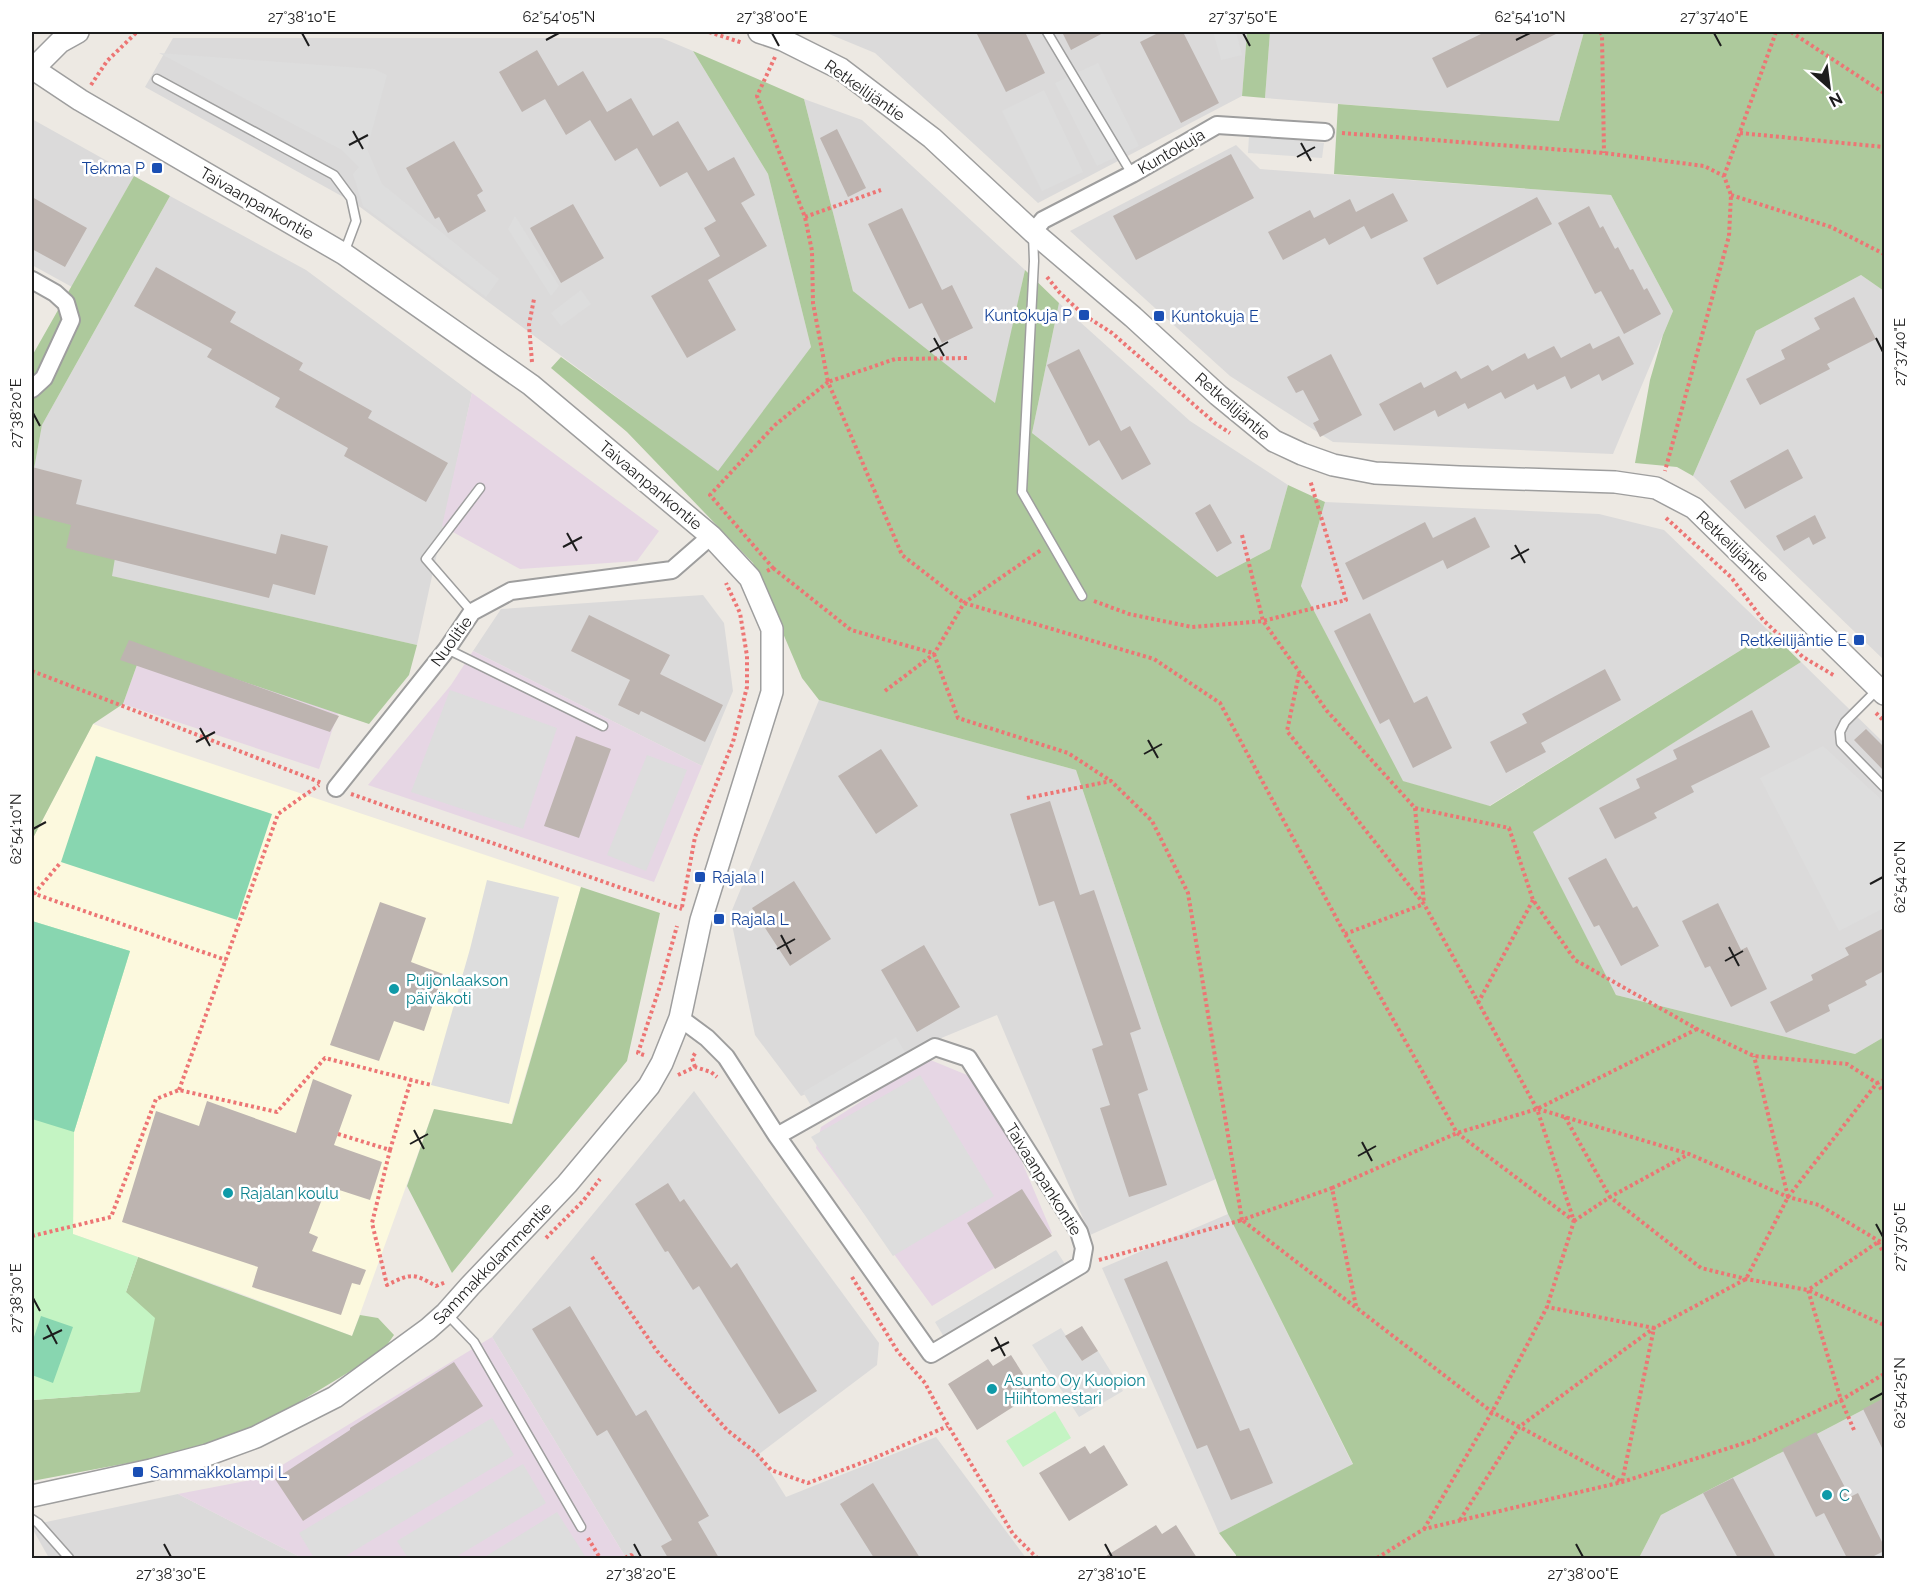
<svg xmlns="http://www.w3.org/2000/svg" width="1916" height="1590" font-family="Raleway,sans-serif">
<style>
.residential{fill:#dbdada}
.industrial{fill:#e6d6e4}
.education{fill:#fcf9de}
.forest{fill:#adc99c}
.park{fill:#c4f4c3}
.pitch{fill:#88d6b0}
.parking{fill:#ddd}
.building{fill:#bdb4b0}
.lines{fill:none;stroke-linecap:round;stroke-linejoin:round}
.service-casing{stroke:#9e9e9e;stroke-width:11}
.minor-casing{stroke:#9e9e9e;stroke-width:20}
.tertiary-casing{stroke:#9e9e9e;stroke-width:24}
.path{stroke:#ed7574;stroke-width:4;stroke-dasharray:3 3;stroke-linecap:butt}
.service{stroke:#fff;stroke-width:8}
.minor{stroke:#fff;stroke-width:16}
.tertiary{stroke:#fff;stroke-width:21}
.ticks{fill:none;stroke:#1d1d1d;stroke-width:2}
.transit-dot{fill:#1a4fb4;stroke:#fff;stroke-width:2}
.culture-dot{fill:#0f9aa8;stroke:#fff;stroke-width:2}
.labels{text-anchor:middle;stroke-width:5;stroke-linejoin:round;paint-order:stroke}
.street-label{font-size:16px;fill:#1d1d1d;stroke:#fff}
.transit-label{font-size:16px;fill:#164399;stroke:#fff;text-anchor:start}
.culture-label{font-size:16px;fill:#0d838f;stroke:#fff;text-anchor:start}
.neatline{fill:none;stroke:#1d1d1d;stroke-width:2}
.ticks-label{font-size:15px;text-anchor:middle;fill:#1d1d1d}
</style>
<rect width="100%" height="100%" fill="#ede9e3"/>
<!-- residential -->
<path class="residential" d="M830,32h417l-5,64 -204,107 -163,-150 -46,-19z
M1270,32h314l-25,89 -294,-23z
M173,38h489l31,13 75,123 43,173 -93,125 -362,-268 -211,-117z
M804,99l58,21 163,150 -29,134 -143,-113z
M32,119l102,57 -62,111 -40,-22z
M1236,145l24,24 351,26 62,116 -60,143 -280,-12 -103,-66 -160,-145z
M170,196l136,74 166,123 -55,252 -306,-69 -38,-58 -41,-9v-29l10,-55z
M1861,275l23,16v369l-191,-184 63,-145z
M1059,303l131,118 98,64 -18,64 -53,28 -185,-144z
M1325,502l274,12 65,16 106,102 -281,174 -87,-25 -101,-195z
M703,595l21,28 9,68 -31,75 -229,-115 28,-42z
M1801,662l83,81v294l-29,17 -239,-59 -84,-163z
M819,700l257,70 85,254 55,155 -126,56 -93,-220 -196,81 -46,-61 -25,-120z
M694,1091l185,252 -2,22 -118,89 27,43 150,-60 90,121h-400l-134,-221z
M1228,1214l125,251 -134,68 -117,-265z
M1884,1399v159h-245l22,-43z
M178,1494l124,64h-253l-17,-30v-3z"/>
<!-- industrial -->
<path class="industrial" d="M472,393l187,138 -22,30 -117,8 -78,-43z
M143,648l195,65 -19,56 -196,-65z
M473,651l229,115 -48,116 -286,-97 83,-100z
M928,1059l61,25 63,149 -120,73 -116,-158 5,-21z
M492,1337l134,221h-324l-124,-64 83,-16z"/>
<!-- education -->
<path class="education" d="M93,724l488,163 -70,237 -77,-15 -82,227 -121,-46 -158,-56 1,-102 55,-181 -97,-30v-81z"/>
<!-- forest -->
<path class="forest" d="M1247,32h23l-5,66 -23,-2z
M1584,32h300v259l-23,-16 -105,56 -63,145 -16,-9 -42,-4 15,-83 13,-45 10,-24 -62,-116 -277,-21 4,-70 221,17z
M693,51l111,48 49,192 142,112 30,-133 34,33 -27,130 185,144 53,-28 18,-64 37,17 -24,84 102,195 87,25 280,-174 31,30 -268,170 83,163 239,59 29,-17v362l-223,116 -22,43h-403v-3l-17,-22 134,-69 -125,-250 -67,-190 -85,-254 -257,-70 -17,-22 -49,-115 -126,-131 -76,-64 10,-11 157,114 93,-124 -43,-173z
M134,176l36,20 -128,229 -10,55v-124z
M32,509l41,9 43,34 -4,24 305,69 -8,30 -40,49 -226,-76 -20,56 -30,20 -61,116z
M581,887l79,26 -33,148 -175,212 -45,-87 27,-77 78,15z
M138,1257l214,79 8,-21 18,3 16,17 -12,17 -94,57 -53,26 -64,20 -139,26v-81l108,-8 -14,-100z"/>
<!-- park -->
<path class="park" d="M32,921l98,30 -56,181 -1,102 65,23 -12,35 29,26 -15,74 -108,8z
M1055,1411l16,27 -48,29 -17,-26z"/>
<!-- pitch -->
<path class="pitch" d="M96,756l176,58 -35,106 -176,-58z
M32,921l98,30 -56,181 -42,-13z
M41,1316l32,11 -20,56 -21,-8v-32z"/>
<!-- parking -->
<path class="parking" d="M1213,32h23l6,23 -21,5z
M159,53l215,16 13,6 -20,74 15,35 117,95 -13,18 -123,-91 -10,-32 6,-7 -17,-17z
M1098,63l41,83 -42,20 -42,-83z
M1044,90l39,82 -41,19 -40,-80z
M1249,135l75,8 -2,15 -74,-5z
M515,216l44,70 -8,10 -43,-67z
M581,290l10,14 -30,22 -10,-13z
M450,690l107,38 -34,101 -112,-37z
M1823,746l61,56v106l-45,23 -79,-153z
M647,755l40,15 -41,101 -39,-16z
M487,880l72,17 -50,207 -78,-19 39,-136z
M896,1037l10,17 -93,55 -10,-17z
M920,1075l74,121 -101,60 -82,-119z
M1056,1250l9,14 -121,73 -9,-15z
M1061,1328l21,33 16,-10 25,40 -44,26 -47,-72z
M492,1418l22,37 -172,103h-28l-15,-25z
M523,1464l23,39 -92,55h-46l-11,-17z
M557,1512l28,44 -4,2h-98z"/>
<!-- building -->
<path class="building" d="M976,32h49l20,41 -39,19z
M1062,32h43l-34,18z
M1160,32h23l36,71 -38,20 -41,-81z
M1485,32h75l-113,56 -15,-30z
M537,50l21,36 25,-15 24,41 24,-14 22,38 25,-15 30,50 26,-14 21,38 -14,8 26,43 -59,34 28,50 -49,28 -36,-62 69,-40 -16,-28 12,-7 -29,-49 -27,15 -23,-39 -22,13 -25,-41 -24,15 -21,-36 -23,13 -23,-40z
M837,129l29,59 -18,9 -28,-59z
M454,141l29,50 -6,4 9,16 -38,22 -9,-16 -4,2 -29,-51z
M1231,154l23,44 -118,62 -23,-44z
M1393,193l15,28 -37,18 -7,-13 -35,19 -4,-7 -42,22 -15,-28 42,-22 4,8 36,-19 6,13z
M32,197l55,31 -22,39 -33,-18z
M1537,197l15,27 -115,61 -14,-27z
M573,204l31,54 -43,25 -31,-55z
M1589,206l11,22 3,-2 12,23 3,-2 12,23 3,-1 11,21 3,-2 14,26 -37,20 -23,-43 -6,3 -37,-71z
M902,208l40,82 10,-5 21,43 -31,15 -20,-40 -13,6 -41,-85z
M156,267l80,45 -6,10 73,41 -4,7 73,41 -4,7 80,45 -22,39 -82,-46 4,-8 -73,-41 5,-9 -73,-41 5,-8 -78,-43z
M1854,297l22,42 -49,25 3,5 -70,36 -14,-26 39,-20 -4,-9 39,-21 -6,-11z
M1619,336l15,28 -32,17 -3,-7 -28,15 -6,-13 -28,14 -3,-6 -29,15 -4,-7 -33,17 -3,-6 -27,14 -3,-7 -41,21 -15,-27 42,-22 3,6 32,-17 5,8 27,-14 4,6 33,-18 3,6 26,-13 7,12 29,-15 3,6z
M1079,349l42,82 9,-5 21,38 -29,16 -23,-40 -10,6 -42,-81z
M1331,354l31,61 -42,22 -7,-14 6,-3 -16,-30 -7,3 -9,-16z
M1788,449l15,29 -58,31 -15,-28z
M32,467l50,13 -6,24 200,50 5,-20 47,12 -13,49 -42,-11 -4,14 -203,-50 5,-23 -39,-10z
M1210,504l22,39 -15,9 -22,-39z
M1815,515l11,23 -13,7 -4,-8 -25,14 -8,-15z
M1475,517l15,30 -43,22 -4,-9 -80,40 -18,-37 80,-41 8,16z
M1370,613l44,90 13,-7 25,52 -39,20 -24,-49 -9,5 -46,-93z
M589,615l81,40 -10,19 63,31 -18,37 -64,-31 -2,4 -21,-10 12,-25 -59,-29z
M129,640l210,76 -9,16 -210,-72z
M1605,669l16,31 -80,43 5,9 -40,21 -16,-31 37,-19 -5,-9z
M1752,710l18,37 -79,39 3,6 -40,21 3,5 -42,21 -16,-31 41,-20 -4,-9 41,-20 -4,-9z
M1866,729l18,18v24l-30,-31z
M576,736l35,13 -32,89 -35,-12z
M881,749l37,57 -42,28 -38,-58z
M1050,801l30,94 14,-5 47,139 -11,4 18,57 -10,4 29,91 -38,12 -29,-89 10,-3 -18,-56 11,-4 -49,-144 -15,5 -29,-92z
M1606,858l27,50 4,-2 22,40 -38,20 -22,-41 -5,2 -26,-49z
M794,881l37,58 -41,27 -38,-58z
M380,902l46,16 -15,44 32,12 -19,57 -30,-10 -15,40 -49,-16z
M1718,903l23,47 6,-3 20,42 -36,18 -21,-41 -5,2 -23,-47z
M1884,928v43l-19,10 2,4 -39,20 2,6 -44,22 -16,-31 43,-22 -2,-5 38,-20 -4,-7z
M924,945l36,62 -43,25 -36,-62z
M313,1079l39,16 -18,50 48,17 -12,38 -43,-14 -18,47 9,4 -6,14 54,19 -6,15 -8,-2 -11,32 -89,-28 6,-20 -136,-45 34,-111 43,15 8,-25 89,32z
M668,1183l12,19 4,-3 47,69 6,-5 80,128 -38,23 -80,-128 -6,4 -25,-39 -3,1 -30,-48z
M1022,1189l30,47 -57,33 -28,-46z
M1167,1261l73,170 9,-3 24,55 -42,17 -24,-55 -10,4 -73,-170z
M570,1306l66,110 10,-6 63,106 -11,6 21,36h-51l-7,-12 11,-6 -65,-110 -10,6 -65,-107z
M1082,1326l16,25 -16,10 -17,-25z
M1011,1355l24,38 -58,37 -29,-46 40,-25 5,7z
M454,1362l29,44 -180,115 -28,-42 75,-49v-2z
M1884,1398v54l-21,-43z
M1816,1432l34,65 8,-4 26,53v5l-14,7h-23l-23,-45 -8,4 -34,-68z
M1104,1445l24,40 -59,36 -30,-48 46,-27 5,8z
M1733,1478l43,80h-38l-35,-65z
M873,1483l47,75h-46l-34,-54z
M1156,1525l6,9 14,-9 21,33h-94z"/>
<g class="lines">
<defs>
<path id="service" d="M1047,32l85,142
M157,79l177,96 17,23 5,23 -12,32
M1033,235l1,26 -12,231 60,104
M472,612l-46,-53 54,-71
M447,649l156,77
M1878,689l-33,33 -5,10 1,11 43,44
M446,1313l28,29 107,185
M32,1519l6,4 31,35"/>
<path id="minor" d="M1033,232l10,-12 89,-46 85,-49 108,7
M32,280l23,13 11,10 5,17 -27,58 -12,11
M336,788l111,-139 25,-37 39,-21 161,-21 39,-34
M680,1018l27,20 19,19 51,79 154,218 150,-89 3,-17 -5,-16 -111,-174 -33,-11 -158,89"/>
<path id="tertiary" d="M759,32l24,8 58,29 91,69 101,94 100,85 85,78 56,46 28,13 31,11 42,8 84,4 156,5 41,6 38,20 190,186
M32,68l48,32 264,154 187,131 180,151 39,42 22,51v63l-71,228 -21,98 -18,45 -13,23 -82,98 -97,102 -24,27 -18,16 -93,68 -79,40 -49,18 -56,15 -119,26
M33,69l27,-27 18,-10"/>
</defs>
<!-- service casing -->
<use href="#service" class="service-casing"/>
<!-- minor casing -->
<use href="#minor" class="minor-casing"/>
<!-- tertiary casing -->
<use href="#tertiary" class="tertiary-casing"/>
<!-- path -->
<path class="path" d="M709,32l34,11
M1600,32l2,3 2,118
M1791,32l93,61
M775,57l-18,39 48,121 7,34 1,52 15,79 67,-23 72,-1
M91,85l16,-24 30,-29
M1342,133l262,20 100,13 20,10 7,19 -2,41 -64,235
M1740,133l144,14
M1724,176l52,-144
M1731,195l100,32 53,27
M805,217l76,-27
M1047,277l13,16 24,22 28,18 104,91 14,9
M532,362l-3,-37 5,-26
M1666,518l65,59 32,43 40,37 32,19
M1242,535l21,86 64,90 88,97 94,20 24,72 42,60 122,69 57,27 93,8 30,19 7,10
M773,568l78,62 82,23
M767,571l6,-3 -63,-73 65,-70 53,-43 74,173 62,48 190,56 66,44 125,231 112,199 117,88
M1094,601l35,13 63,13 71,-6 83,-21 -36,-120
M934,654l24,64 110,35 43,28
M32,671l290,112
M1299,674l-12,57 137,173 113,205 37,112 -27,86 -55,105 -68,117
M885,691l49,-37 30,-51 77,-53
M1876,713l8,8
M351,794l331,115
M1027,798l84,-17 41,40 36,72 54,327 90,-32 24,118
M1415,808l9,95
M32,893l194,67
M34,894l27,-32
M682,907l13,-70 38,-95 14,-55v-31l-7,-43 -14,-30
M1345,934l79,-30
M1478,1003l55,-103
M644,1055l-6,-2 24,-73 15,-54
M695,1067l-3,-9 4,-6
M678,1075l17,-8 16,5 6,5
M179,1090l99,-276 41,-29
M1538,1109l151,45 99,43 31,8 65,39
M1565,1117l45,80 91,71 45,11 62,11 76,35
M338,1134l52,16 -18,73 15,62c25,-12 26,-12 49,1l10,-4
M390,1150l21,-70
M1332,1188l125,-55 80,-24 160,-80
M1788,1197l89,-114 7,-3
M1574,1221l36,-24 79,-43
M32,1236l79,-19 45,-118 23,-9 98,22 48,-54 106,27
M546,1238l37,-37 17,-22
M1878,1242l6,12
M592,1257l65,94 70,79 28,22 16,18 37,13 64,-24 76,-33
M1099,1260l143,-40 250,192 130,70 32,-154 -107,-21
M852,1277l46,75 27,31 18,34 70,117 24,24
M1854,1430l-13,-30 -33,-110 70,-48
M1460,1520l59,-93 135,-99 92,-49 42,-82 -34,-141
M588,1538l12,20
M625,1558l6,-3 3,3
M1377,1558l47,-29 198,-47 132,-42 87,-40 43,-26"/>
<!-- service -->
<use href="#service" class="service"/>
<!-- minor -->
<use href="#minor" class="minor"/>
<!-- tertiary -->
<use href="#tertiary" class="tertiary"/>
</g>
<!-- ticks -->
<path class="ticks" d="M302,33l7,13M772,33l7,13M1243,33l7,13M1714,33l7,13M546,40l13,-7M1516,40l14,-7M353,131l10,18M1301,143l10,18M349,145l19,-10M1297,157l18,-10M934,338l10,18M1876,338l7,14M930,352l18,-10M33,413l7,13M567,533l10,18M1515,545l10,18M563,547l19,-10M1511,559l18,-10M200,728l10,18M1148,740l10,18M196,742l19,-10M1144,754l18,-10M33,829l13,-7M1870,884l13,-7M781,935l10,19M1729,947l10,19M777,949l18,-10M1725,961l18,-10M414,1130l10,19M1362,1142l10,19M410,1144l18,-10M1358,1156l18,-10M1876,1224l7,13M33,1298l7,13M47,1325l10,19M995,1337l10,19M43,1339l19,-9M991,1351l18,-9M1870,1400l13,-7M164,1544l7,13M634,1544l7,13M1105,1544l7,13M1576,1544l7,13"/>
<!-- markers -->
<g class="transit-dot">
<rect x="151" y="162" width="12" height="12" rx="3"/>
<rect x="1078" y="309" width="12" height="12" rx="3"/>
<rect x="1153" y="310" width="12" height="12" rx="3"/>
<rect x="1853" y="634" width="12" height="12" rx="3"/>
<rect x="694" y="871" width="12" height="12" rx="3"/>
<rect x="713" y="913" width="12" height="12" rx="3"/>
<rect x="132" y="1466" width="12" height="12" rx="3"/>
</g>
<g class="culture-dot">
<circle cx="394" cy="989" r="6"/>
<circle cx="228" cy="1193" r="6"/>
<circle cx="992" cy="1389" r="6"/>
<circle cx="1827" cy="1495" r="6"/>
</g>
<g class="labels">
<!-- street labels -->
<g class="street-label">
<text transform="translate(865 90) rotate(35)" y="6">Retkeilijäntie</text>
<text transform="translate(1171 151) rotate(-30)" y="6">Kuntokuja</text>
<text transform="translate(257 203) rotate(30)" y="6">Taivaanpankontie</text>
<text transform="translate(1233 406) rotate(41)" y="6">Retkeilijäntie</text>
<text transform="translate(651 485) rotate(40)" y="6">Taivaanpankontie</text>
<text transform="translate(1733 546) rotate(44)" y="6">Retkeilijäntie</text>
<text transform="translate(451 641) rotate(-54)" y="6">Nuolitie</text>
<text transform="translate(1044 1179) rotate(58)" y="6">Taivaanpankontie</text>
<text transform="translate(492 1263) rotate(-46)" y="6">Sammakkolammentie</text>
</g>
<!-- transit labels -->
<g class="transit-label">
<text x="145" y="174" text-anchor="end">Tekma P</text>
<text x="1072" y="321" text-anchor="end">Kuntokuja P</text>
<text x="1171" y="322">Kuntokuja E</text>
<text x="1847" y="646" text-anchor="end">Retkeilijäntie E</text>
<text x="712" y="883">Rajala I</text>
<text x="731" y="925">Rajala L</text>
<text x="150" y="1478">Sammakkolampi L</text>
</g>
<!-- culture labels -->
<g class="culture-label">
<text x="406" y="986">Puijonlaakson<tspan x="406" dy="18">päiväkoti</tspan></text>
<text x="240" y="1199">Rajalan koulu</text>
<text x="1004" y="1386">Asunto Oy Kuopion<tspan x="1004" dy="18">Hiihtomestari</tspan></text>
<text x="1839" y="1501">C</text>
</g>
</g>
<!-- border -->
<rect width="1916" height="1590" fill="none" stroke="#ffffff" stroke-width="66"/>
<!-- north arrow -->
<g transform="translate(1829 87) rotate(152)" stroke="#ffffff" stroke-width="4.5" paint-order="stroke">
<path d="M0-4.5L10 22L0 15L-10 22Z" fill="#1d1d1d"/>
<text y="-9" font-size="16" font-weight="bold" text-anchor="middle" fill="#1d1d1d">N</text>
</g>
<rect x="33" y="33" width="1850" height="1524" class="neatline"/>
<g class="ticks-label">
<text x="302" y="22">27°38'10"E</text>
<text x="559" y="22">62°54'05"N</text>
<text x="772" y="22">27°38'00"E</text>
<text x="1243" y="22">27°37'50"E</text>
<text x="1530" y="22">62°54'10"N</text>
<text x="1714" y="22">27°37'40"E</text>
<text transform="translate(1900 352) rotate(-90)" y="5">27°37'40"E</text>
<text transform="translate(16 413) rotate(-90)" y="5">27°38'20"E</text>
<text transform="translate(16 829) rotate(-90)" y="5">62°54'10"N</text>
<text transform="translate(1900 877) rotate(-90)" y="5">62°54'20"N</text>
<text transform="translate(1900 1237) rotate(-90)" y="5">27°37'50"E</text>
<text transform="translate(16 1298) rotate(-90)" y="5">27°38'30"E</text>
<text transform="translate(1900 1393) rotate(-90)" y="5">62°54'25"N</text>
<text x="171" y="1579">27°38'30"E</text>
<text x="641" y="1579">27°38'20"E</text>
<text x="1112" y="1579">27°38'10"E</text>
<text x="1583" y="1579">27°38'00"E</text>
</g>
</svg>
